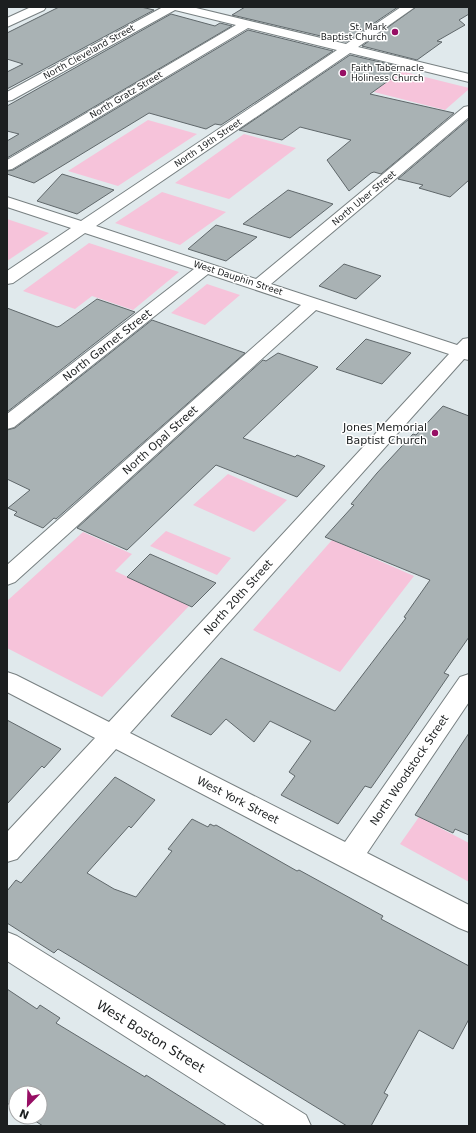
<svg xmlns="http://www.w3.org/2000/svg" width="476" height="1133" font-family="'DejaVu Sans',sans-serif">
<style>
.green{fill:#f6c3da}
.building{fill:#a9b2b4;stroke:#60686b}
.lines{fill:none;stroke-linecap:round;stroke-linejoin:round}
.minor-casing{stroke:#788082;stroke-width:2}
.minor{fill:#fff;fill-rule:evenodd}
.poi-dot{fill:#970e64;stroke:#fff;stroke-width:1.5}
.labels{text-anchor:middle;stroke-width:3;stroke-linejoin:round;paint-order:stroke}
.far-poi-label{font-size:9px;fill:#1c1f20;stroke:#fff;text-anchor:end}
.far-street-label{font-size:9px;fill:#1c1f20;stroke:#fff}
.street-label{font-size:11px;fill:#1c1f20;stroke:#fff}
.poi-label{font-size:11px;fill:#1c1f20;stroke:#fff;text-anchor:end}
.near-street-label{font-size:13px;fill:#1c1f20;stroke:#fff}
</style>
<rect width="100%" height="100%" fill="#e0e9ec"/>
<!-- green -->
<path class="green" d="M401,71l68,17v1l-24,21 -71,-18z
M148,120l49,14 -79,52 -50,-15z
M244,134l52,14 -67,51 -54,-16z
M162,192l64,20 -46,33 -65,-22z
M7,219l42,14 -42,28z
M89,243l90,29 -46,38 -41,-14 -17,13 -52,-18z
M207,284l33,11 -35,30 -34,-12z
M228,474l59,26 -33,32 -61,-27z
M166,531l65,27 -14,17 -67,-29z
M83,532l49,22 -17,17 74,35 -87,91 -95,-49v-47z
M332,540l82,36 -74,96 -87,-42z
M419,817l50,26v39l-69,-38z"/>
<!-- building -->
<path class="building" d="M59,7h82l13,3 -147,79v-17l16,-8 -16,-5v-26z
M245,7h153l-52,35 -114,-27z
M416,7h53v7l-10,6 6,5 -28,16 5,1 -25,18 -55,-14z
M171,14l44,12 5,-3 12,3 -225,132v-17l12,-7 -12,-3v-25z
M248,30l85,21 -112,74 -6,-1 -9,5 -57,-16 -115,70 -27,-9v-3l6,-1z
M350,55l56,13 -36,26 84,19 -73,61 -7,-2 -3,1 -22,18 -22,-31 24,-20 -51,-13 -18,13 -43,-10z
M469,119v61l-19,17 -31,-9 4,-3 -25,-6z
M62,174l52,16 -37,24 -40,-13z
M288,190l45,14 -43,34 -47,-14z
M216,225l41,12 -31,24 -38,-12z
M344,264l37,12 -25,23 -37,-13z
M97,299l38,13 -128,100v-104l50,19 3,-1z
M152,320l93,33 -189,166 -2,-1 -11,10 -29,-13 3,-3 -9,-4 22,-18 -23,-11v-49l8,-2z
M366,339l45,14 -29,31 -46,-15z
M278,353l40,14 -75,71 52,19 2,-2 28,11 -28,31 -81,-32 -89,85 -50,-22 186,-168 3,1z
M443,406l26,10v221l-25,36 5,2 -39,57 -39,56 -6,-2 -27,38 -57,-29 14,-19 -6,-4 22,-31 -41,-20 -16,21 -28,-23 -15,16 -40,-19 50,-58 114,53 71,-93 -2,-1 26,-37 -105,-43 29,-32 -3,-1 26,-31 36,-39 3,1z
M150,554l66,29 -24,24 -65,-30z
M7,720l54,29 -17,19 -2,-2 -35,38z
M469,733v102l-14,-6 -2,4 -38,-18z
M115,777l40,23 -24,28 -2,-2 -42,47 27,16 22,8 36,-46 -4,-2 24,-30 16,8 2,-3 4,2 2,-1 81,46 2,-1 84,46 -2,3 88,47v53l-16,30 -34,-19 -35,63 4,2 -17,31h-24l-269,-165 -20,-12 -4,4 -47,-30v-32l9,-11 5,3z
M7,989l30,20 3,-4 20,13 -4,5 89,54 1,-2 81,51h-184l-14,-9h11v-24h-24v16l-9,-6z"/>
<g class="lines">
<defs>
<path id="minor" d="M31,7h15l-2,3 -37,17v-9z
M163,7h29l154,37 55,-37h14l-57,40 111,27v8l-119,-29 -254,173 160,53 208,-172 5,-1v11l-198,167 186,61 6,-6 6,-1v22l-5,-1 -334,374 215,109 115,-165 9,-3v28l-102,151 102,52v27l-10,-4 -343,-179 -99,110 -10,3v-30l88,-94 -88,-46v-20l9,3 93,47 340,-368 -133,-44 -301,272 -8,3v-20l294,-260 -93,-31 -194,153 -7,2v-15l187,-145 -109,-36 -72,50 -6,1v-13l64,-43 -64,-21v-10l74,24 256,-171 -89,-22 -236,141 -5,1v-10l229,-135 -61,-15 -163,90 -5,1v-9z
M7,932l10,4 289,179 5,11h-45l-259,-165z"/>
</defs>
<!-- minor casing -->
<use href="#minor" class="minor-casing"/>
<!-- minor -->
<use href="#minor" class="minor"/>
</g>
<!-- markers -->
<g class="poi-dot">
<circle cx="395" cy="32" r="4"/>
<circle cx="343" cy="73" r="4"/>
<circle cx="435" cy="433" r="4"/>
</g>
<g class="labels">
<!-- far-poi labels -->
<g class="far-poi-label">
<text x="387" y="30">St. Mark<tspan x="387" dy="10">Baptist Church</tspan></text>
<text x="351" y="71" text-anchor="start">Faith Tabernacle<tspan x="351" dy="10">Holiness Church</tspan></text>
</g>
<!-- far-street labels -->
<g class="far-street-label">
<text transform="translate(89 52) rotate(-29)" y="3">North Cleveland Street</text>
<text transform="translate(126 95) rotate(-31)" y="3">North Gratz Street</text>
<text transform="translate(208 143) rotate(-34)" y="3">North 19th Street</text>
<text transform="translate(364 198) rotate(-40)" y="3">North Uber Street</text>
<text transform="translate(238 278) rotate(18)" y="3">West Dauphin Street</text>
</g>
<!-- street labels -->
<g class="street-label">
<text transform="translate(107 345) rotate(-38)" y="4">North Garnet Street</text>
<text transform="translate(160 440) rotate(-42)" y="4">North Opal Street</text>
<text transform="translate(238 597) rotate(-48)" y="4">North 20th Street</text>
<text transform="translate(409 770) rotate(-56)" y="4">North Woodstock Street</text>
<text transform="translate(238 800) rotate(27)" y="4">West York Street</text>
</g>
<!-- poi labels -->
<g class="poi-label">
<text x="427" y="431">Jones Memorial<tspan x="427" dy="13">Baptist Church</tspan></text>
</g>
<!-- near-street labels -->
<g class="near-street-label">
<text transform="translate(151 1036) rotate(32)" y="5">West Boston Street</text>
</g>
</g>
<!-- border -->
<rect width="476" height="1133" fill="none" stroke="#1c1f20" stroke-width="16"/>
<!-- north arrow -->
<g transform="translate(28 1105) rotate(203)"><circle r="19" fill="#ffffff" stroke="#a4a5a6"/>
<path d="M0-3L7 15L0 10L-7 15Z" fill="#970e64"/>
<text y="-6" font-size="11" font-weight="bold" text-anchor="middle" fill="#1c1f20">N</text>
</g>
</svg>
